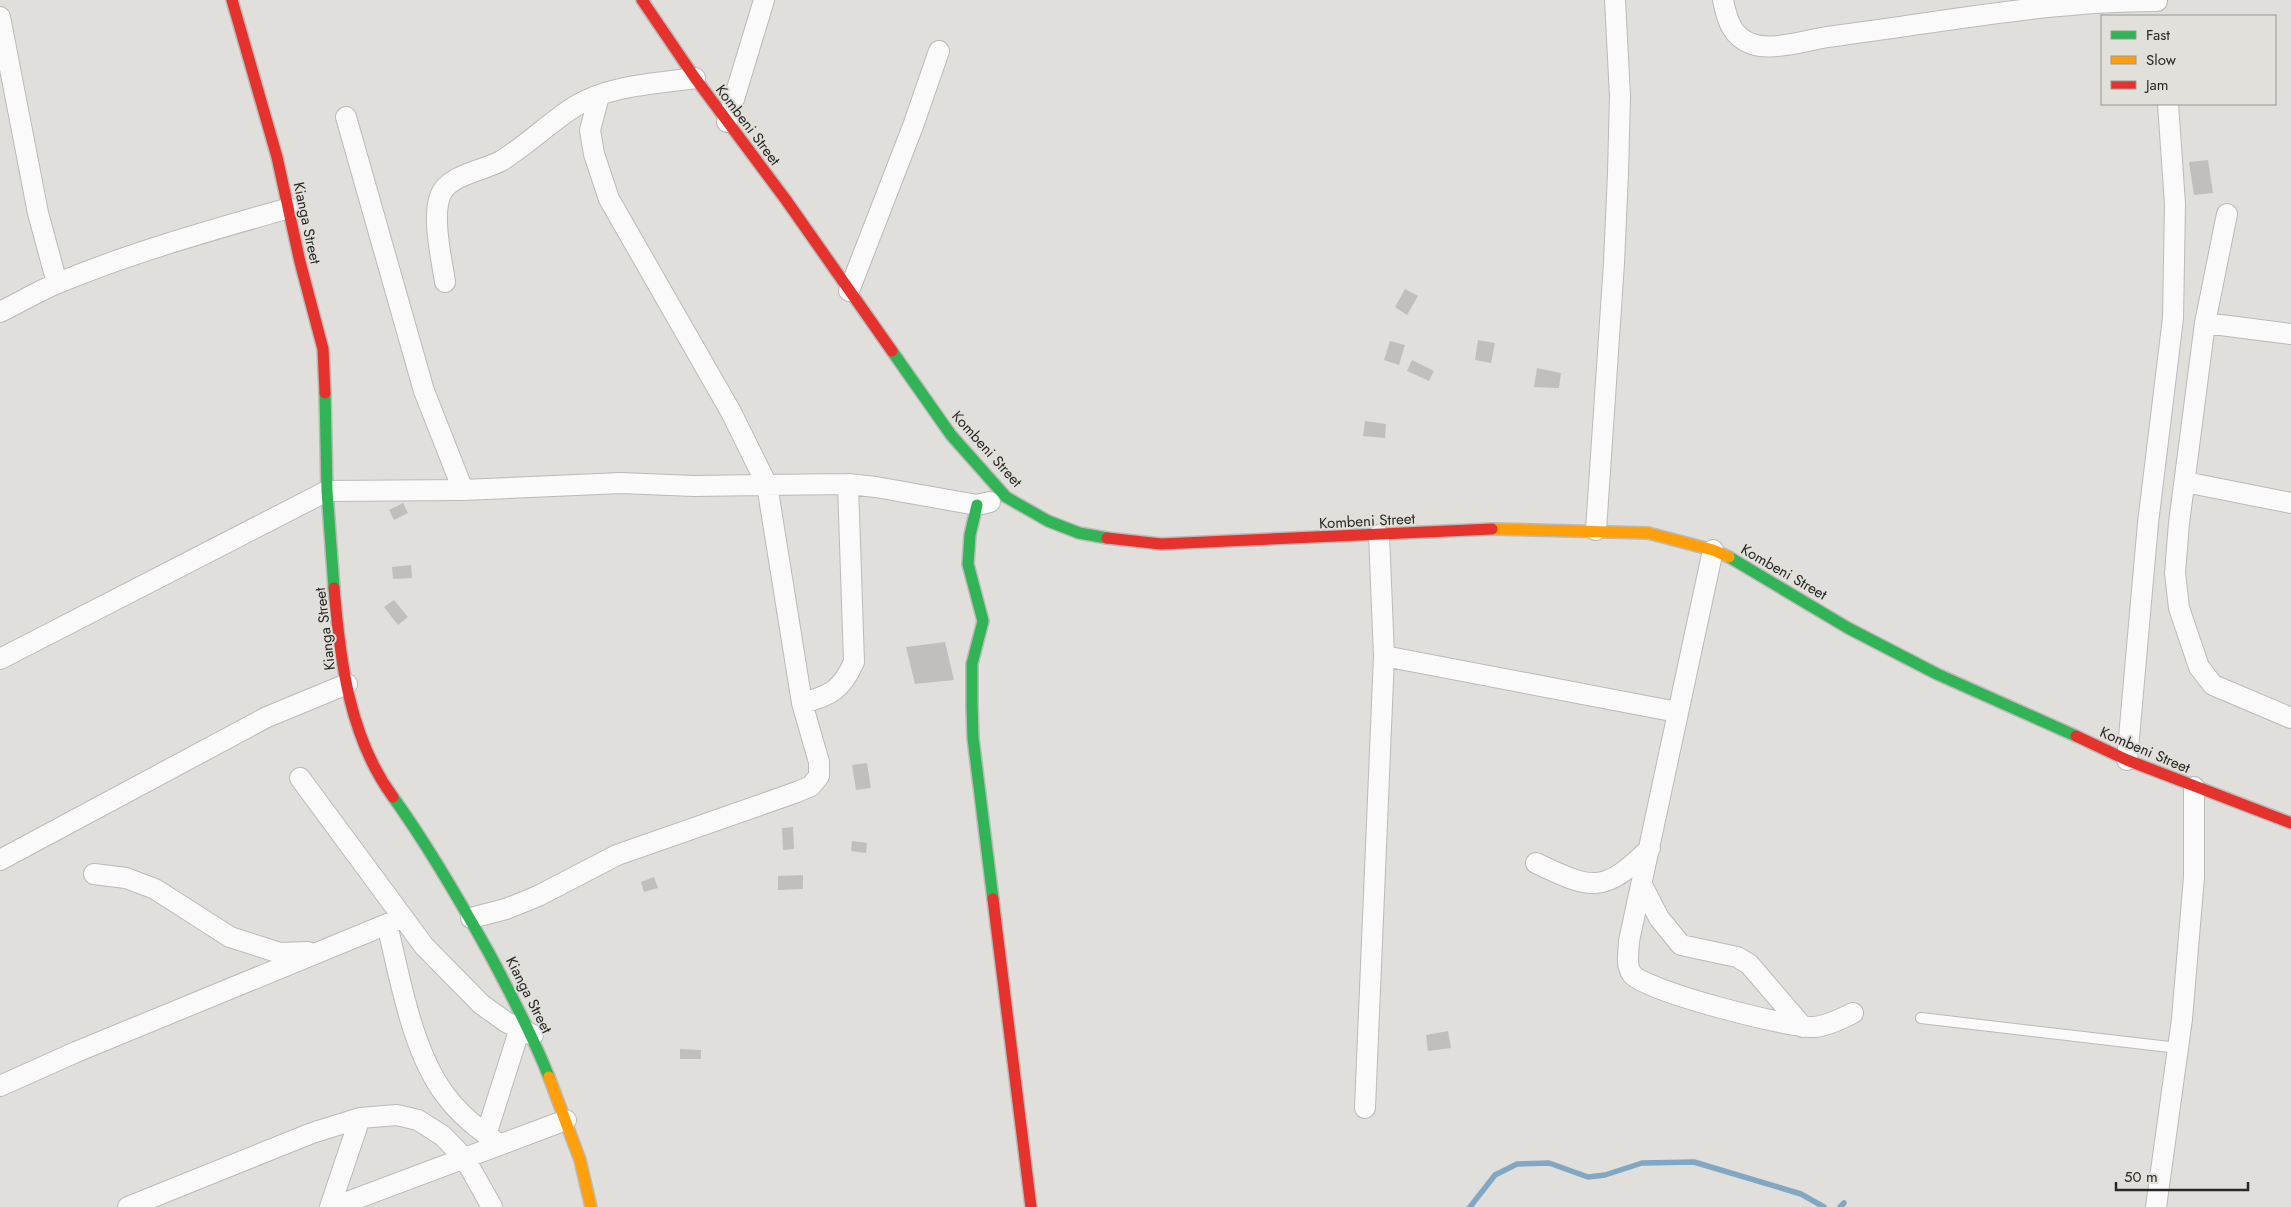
<svg xmlns="http://www.w3.org/2000/svg" width="2291" height="1207" font-family="Jost,sans-serif">
<style>
.lines{fill:none;stroke-linecap:round;stroke-linejoin:round}
.stream{stroke:#81a7c3;stroke-width:5.5}
.building{fill:#c0bfbe}
.lane-casing{stroke:#bbbab8;stroke-width:12}
.street-casing{stroke:#bbbab8;stroke-width:22}
.fast-casing{stroke:#bbbab8;stroke-width:14}
.slow-casing{stroke:#bbbab8;stroke-width:14}
.jam-casing{stroke:#bbbab8;stroke-width:14}
.lane{stroke:#fafafa;stroke-width:10}
.street{stroke:#fafafa;stroke-width:20}
.fast{stroke:#30b455;stroke-width:11}
.slow{stroke:#ff9f0a;stroke-width:11}
.jam{stroke:#e5322d;stroke-width:11}
.labels{text-anchor:middle;stroke-width:4;stroke-linejoin:round;paint-order:stroke}
.street-label{font-size:15px;fill:#292826;stroke:#e2e0da}
</style>
<rect width="100%" height="100%" fill="#e0dfdc"/>
<g class="lines">
<!-- stream -->
<path class="stream" d="M1470,1207l25,-32 22,-11 32,-1 39,14 17,-2 37,-12 52,-1 107,32 23,13
M1840,1207l4,-4"/>
</g>
<!-- building -->
<path class="building" d="M2208,160l5,33 -19,2 -5,-33z
M1405,289l13,7 -11,19 -12,-8z
M1478,340l17,3 -4,20 -16,-3z
M1390,341l15,4 -6,20 -15,-5z
M1412,360l22,11 -5,10 -22,-10z
M1537,368l24,5 -2,15 -25,-1z
M1365,421l21,3 -1,14 -22,-2z
M403,503l5,10 -14,7 -5,-10z
M411,565l1,13 -19,1 -1,-12z
M394,600l14,17 -10,8 -14,-18z
M945,642l9,38 -39,4 -9,-37z
M867,763l4,25 -15,2 -4,-25z
M793,827l1,22 -11,1 -1,-22z
M852,841l15,2 -1,10 -15,-2z
M803,875v14l-25,1v-14z
M654,877l4,11 -14,4 -3,-10z
M1448,1031l3,17 -23,3 -2,-16z
M680,1049l21,1v9h-21z"/>
<g class="lines">
<defs>
<path id="lane" d="M1921,1018l257,30"/>
<path id="street" d="M1723,0c4,20 9,37 29,44 22,8 61,-6 83,-8 107,-14 214,-35 322,-35
M0,17l38,196 19,70
M346,117l78,274 39,99
M727,122l37,-122
M2227,214l-22,109 -26,200 -4,50 4,35 20,59 14,18 78,33
M445,282c-3,-22 -16,-74 -1,-93 12,-15 40,-19 57,-28 26,-16 48,-38 73,-54 35,-22 81,-23 121,-29
M849,291l64,-165 26,-75
M0,312c19,-9 38,-21 58,-29 75,-31 154,-53 231,-75
M2205,323l86,11
M2185,482l106,21
M1596,530l18,-267 4,-90 2,-77 -5,-96
M1713,550l-84,391c0,10 -4,24 3,33 13,17 157,54 182,53 13,-1 27,-8 39,-14
M1384,656l293,56
M0,659l327,-168 136,-1 158,-7 73,3 154,-2 28,3 101,18 13,-3
M802,703c29,-7 40,-14 52,-41l-6,-178
M2127,760l21,-237 25,-205 2,-114 -7,-100
M300,778l124,168 57,58 25,18 27,13
M0,860l267,-143 80,-33
M1536,863c56,27 68,31 114,-15
M94,874l32,4 29,11 75,48 50,16 28,-1
M1642,885l17,33 22,27 56,12 12,7 54,63
M471,918l35,-9 32,-13 79,-41 180,-63 14,-6 8,-10v-14l-17,-59 -35,-218 -36,-73 -122,-213 -15,-45 -4,-24 9,-34
M387,924c13,54 25,128 59,172 15,20 34,34 54,49
M0,1086l76,-34 326,-134
M1365,1108l19,-452 -5,-121
M486,1135l34,-107
M128,1207l184,-74 48,-15 37,-3 21,5 25,16 22,23 27,48
M330,1207l30,-89
M334,1207l232,-87
M2156,1207l26,-188 12,-142v-90"/>
<path id="fast" d="M892,351l59,84 55,62 42,24 31,12 28,5
M325,393l2,98 7,97
M977,505l-7,30 -2,29 15,57 -11,43v42l1,32 20,161
M1729,557l119,71 89,46 139,62
M393,797c36,50 66,102 96,156 22,41 43,81 60,124"/>
<path id="slow" d="M1492,529l156,4 65,17 16,7
M549,1077l31,83 11,47"/>
<path id="jam" d="M232,0l45,157 23,105 23,87 2,44
M642,0l53,78 91,122 106,151
M1107,538l54,6 331,-15
M334,588c6,72 15,149 59,209
M2076,736l51,24 164,63
M993,899l38,308"/>
</defs>
<!-- lane casing -->
<use href="#lane" class="lane-casing"/>
<!-- street casing -->
<use href="#street" class="street-casing"/>
<!-- fast casing -->
<use href="#fast" class="fast-casing"/>
<!-- slow casing -->
<use href="#slow" class="slow-casing"/>
<!-- jam casing -->
<use href="#jam" class="jam-casing"/>
<!-- lane -->
<use href="#lane" class="lane"/>
<!-- street -->
<use href="#street" class="street"/>
<!-- fast -->
<use href="#fast" class="fast"/>
<!-- slow -->
<use href="#slow" class="slow"/>
<!-- jam -->
<use href="#jam" class="jam"/>
</g>
<g class="labels">
<!-- street labels -->
<g class="street-label">
<text transform="translate(748 125) rotate(53)" y="5">Kombeni Street</text>
<text transform="translate(307 223) rotate(78)" y="5">Kianga Street</text>
<text transform="translate(987 449) rotate(48)" y="5">Kombeni Street</text>
<text transform="translate(1367 521) rotate(-3)" y="5">Kombeni Street</text>
<text transform="translate(1784 572) rotate(30)" y="5">Kombeni Street</text>
<text transform="translate(325 629) rotate(-97)" y="5">Kianga Street</text>
<text transform="translate(2145 750) rotate(23)" y="5">Kombeni Street</text>
<text transform="translate(529 995) rotate(63)" y="5">Kianga Street</text>
</g>
</g>
<!-- legend -->
<rect x="2101" y="15" width="175" height="90" fill="#e2e0da" stroke="#989692"/>
<rect x="2111" y="31" width="25" height="8" fill="#30b455" stroke="#989692"/>
<text x="2146" y="40" font-size="15" fill="#292826">Fast</text>
<rect x="2111" y="56" width="25" height="8" fill="#ff9f0a" stroke="#989692"/>
<text x="2146" y="65" font-size="15" fill="#292826">Slow</text>
<rect x="2111" y="81" width="25" height="8" fill="#e5322d" stroke="#989692"/>
<text x="2146" y="90" font-size="15" fill="#292826">Jam</text>
<!-- scale -->
<path d="M2116 1182v8h132v-8" fill="none" stroke="#292826" stroke-width="2.5"/>
<text x="2124" y="1182" font-size="15" fill="#292826" stroke="#e2e0da" stroke-width="4" paint-order="stroke">50 m</text>
</svg>
